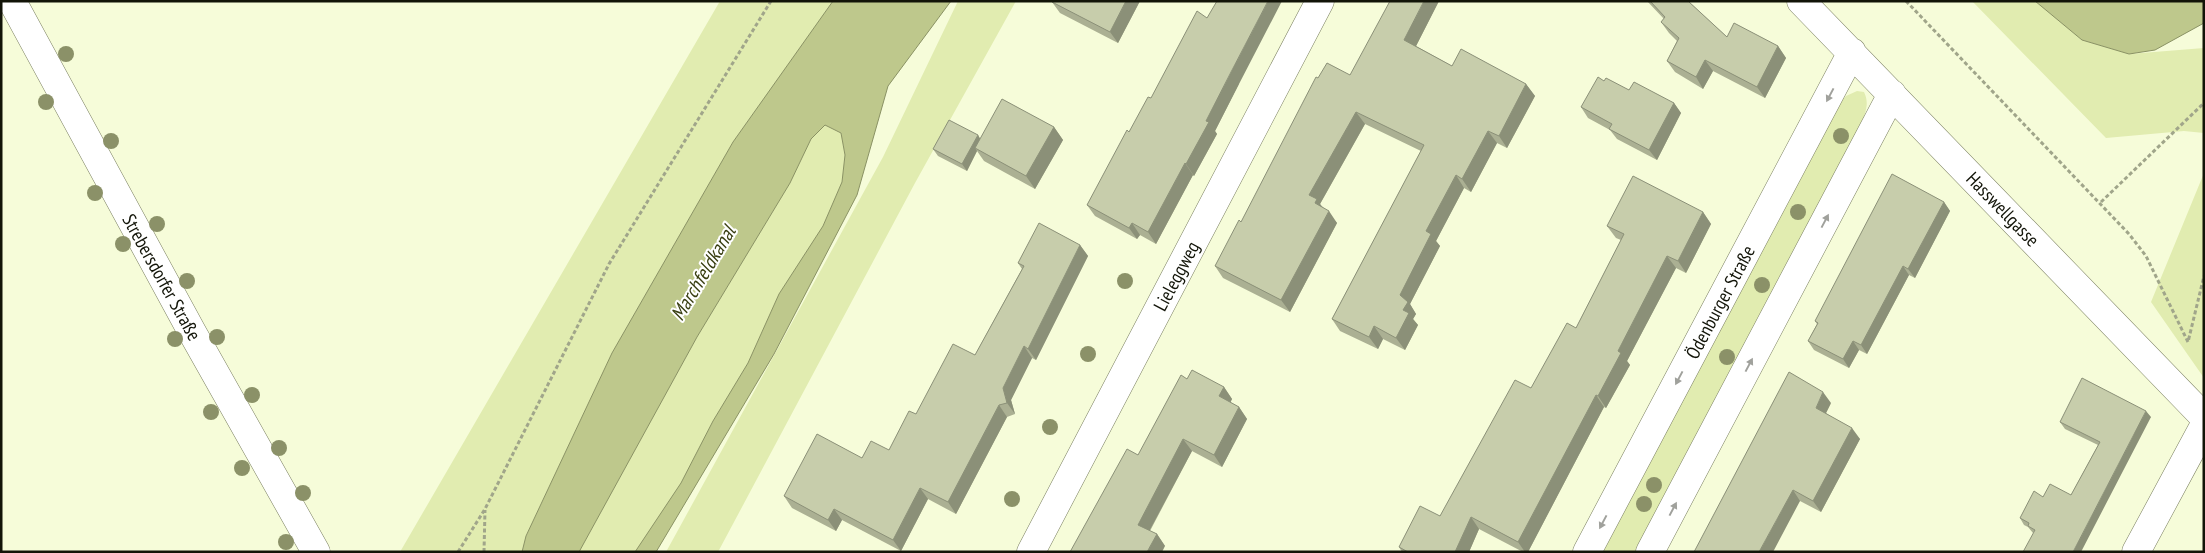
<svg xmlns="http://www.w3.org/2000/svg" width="2205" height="553" font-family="'PT Sans Narrow',sans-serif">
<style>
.green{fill:#e1ecb0}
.water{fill:#bec88c;stroke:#8a9264}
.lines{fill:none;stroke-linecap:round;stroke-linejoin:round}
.minor-casing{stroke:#7a7f60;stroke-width:29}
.path{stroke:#a0a58a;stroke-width:3;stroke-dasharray:4 2.5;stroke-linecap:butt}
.minor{stroke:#fff;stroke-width:28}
.tree{fill:#8b9168}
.wall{fill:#abb093}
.shaded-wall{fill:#8b9078}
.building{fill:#c7cdab;stroke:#8b9078}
.oneway{fill:#a0a19c}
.labels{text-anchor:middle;stroke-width:4;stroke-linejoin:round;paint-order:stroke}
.street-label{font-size:19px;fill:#121408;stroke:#fff}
.water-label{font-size:20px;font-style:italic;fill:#393f12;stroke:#fff}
</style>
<rect width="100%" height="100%" fill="#f6fcd9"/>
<!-- green -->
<path class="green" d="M720,1h113l-100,141 -121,211 -86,183 -4,16h-122z
M958,1h58l-101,182 -197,369h-52l217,-395z
M1972,1h63l47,39 47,14 75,-6v85l-20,-2 -78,7z
M1857,91l7,1c6,12 1,22 -4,34l-223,426h-34l235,-447 8,-9z
M825,125l16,8 4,22 -3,27 -19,44 -44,68 -31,69 -35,58 -32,62 -46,69h-56l118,-215 93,-154 21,-44z
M2204,173v205l-53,-76z"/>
<!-- water -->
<path class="water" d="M833,1h118l-63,85 -31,109 -83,159 -118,198h-21l46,-69 32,-62 35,-58 31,-69 44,-68 19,-44 3,-27 -4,-22 -16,-8 -14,14 -21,44 -93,154 -118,215h-57l4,-16 86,-183 121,-211z
M2035,1h169v22l-49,27 -26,4 -47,-14z"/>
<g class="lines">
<defs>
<path id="minor" d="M12,1l180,331 124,220
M1801,1l403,416
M1031,552l289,-551
M1587,552l265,-500
M1650,552l242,-458
M2136,552l68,-126"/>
</defs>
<!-- minor casing -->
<use href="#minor" class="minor-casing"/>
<!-- path -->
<path class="path" d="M1906,1l223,233 17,22 42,86 16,-66
M2101,202l103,-99
M458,552l27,-43 124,-245 162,-263
M484,552l1,-42"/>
<!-- minor -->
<use href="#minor" class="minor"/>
</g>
<!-- trees -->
<g class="tree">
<circle cx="66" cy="54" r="8"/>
<circle cx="46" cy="102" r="8"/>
<circle cx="1841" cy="136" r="8"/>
<circle cx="111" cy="141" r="8"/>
<circle cx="95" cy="193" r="8"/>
<circle cx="1798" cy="212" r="8"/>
<circle cx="157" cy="224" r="8"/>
<circle cx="123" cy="244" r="8"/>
<circle cx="187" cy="281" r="8"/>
<circle cx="1125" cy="281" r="8"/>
<circle cx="1762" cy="285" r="8"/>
<circle cx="217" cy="337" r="8"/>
<circle cx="175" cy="339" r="8"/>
<circle cx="1088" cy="354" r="8"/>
<circle cx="1727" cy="357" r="8"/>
<circle cx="252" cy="395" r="8"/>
<circle cx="211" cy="412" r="8"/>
<circle cx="1050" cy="427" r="8"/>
<circle cx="279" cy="448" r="8"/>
<circle cx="242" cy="468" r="8"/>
<circle cx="1654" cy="485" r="8"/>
<circle cx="303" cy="493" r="8"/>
<circle cx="1012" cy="499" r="8"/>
<circle cx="1644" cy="504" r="8"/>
<circle cx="286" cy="542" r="8"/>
</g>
<!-- wall -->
<path class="wall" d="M1053,1h87l-22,42 -58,-30 -8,-11z
M1439,1l-23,45 36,20 74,18 9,12 -28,52 -10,-5 -26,49 -7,-4 -28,53 4,5 -30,58 6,10 -3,5 5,6 -13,25 -22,-11 -5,10 -38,-18 -8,-12 89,-168 -56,-27 -45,80 17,19 -47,89 -67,-34 -8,-12 26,-44 109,-147z
M1647,1h41l39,36 51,9 8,12 -21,40 -52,-27 -10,18 -28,-17 -8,-11 10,-20 -8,-8 -8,-11 3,-3z
M1604,81l25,9 45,13 7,10 -24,47 -40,-21 -7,-9 -22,-12 -7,-11z
M1239,84l-24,47 2,3 -23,42 -1,-1 -37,69 -16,-9 -3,4 -42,-23 -8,-11 42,-73 22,-34z
M1054,127l9,13 -28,49 -51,-28 -7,-10 -10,20 -29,-15 -5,-7 45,-14 2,4z
M1944,202l6,9 -35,67 -6,-3 -42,79 -8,-4 -10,18 -35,-18 -6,-9 9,-17 -2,-3z
M1703,212l8,12 -25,49 -10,-5 -49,93 3,4 -24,43 -2,-1 -76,145h-5l-44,-23 -10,23h-67l-3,-5 41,-31 136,-188 45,-88 -5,-2 -9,-12z
M1080,245l8,11 -52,104 -4,-2 -21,42 4,14 -8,3 -51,97 -28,-15 -27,52 -59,-31 -6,11 -44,-23 -8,-12 78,-38 27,-8 27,-36 59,-59 47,-86 -4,-6z
M1187,379l37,8 8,12 -2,3 9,5 8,12 -25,48 -30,-16 -42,80 7,3 8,12 -95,6 68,-97z
M1831,403l-5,10 34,26 -39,73 -21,-11 -106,51z
M2151,417l-118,116 -5,-6 -4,-2 -4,-7 51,-23 27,-50 -33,-16 -5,-7z"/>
<!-- shaded-wall -->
<path class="shaded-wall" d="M1126,1h14l-22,42 -8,-11z
M1268,1h14l-43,83 -24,47 2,3 -23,42 -8,-12 20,-43 25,-49z
M1424,1h15l-26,51 -9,-12z
M1778,46l8,12 -21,40 -8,-11z
M1705,60l8,11 -10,18 -7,-12z
M1526,84l9,12 -28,52 -8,-12z
M1674,103l7,10 -24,47 -8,-10z
M1356,112l9,12 -45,80 5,7 -2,4 -14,-20z
M1054,127l9,13 -28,49 -9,-13z
M1488,131l9,12 -26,49 -9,-13z
M978,135l4,7 -7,6 2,3 -10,20 -5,-7z
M1185,163l8,12 -37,69 -8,-12z
M1456,175l8,13 -28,53 4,5 -30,58 6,10 -3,5 5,6 -13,25 -9,-12 4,-43 26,-64z
M1944,202l6,9 -35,67 -7,-9z
M1329,211l8,12 -47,89 -9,-12z
M1703,212l8,12 -25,49 -8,-12z
M1132,223l8,12 -3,4 -8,-11z
M1080,245l8,11 -52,104 -8,-11z
M1667,256l9,12 -49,93 3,4 -24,43 -8,-12 20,-45z
M1903,266l6,9 -42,79 -6,-9z
M1374,326l9,13 -5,10 -9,-12z
M1853,341l6,9 -10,18 -6,-9z
M1024,346l8,12 -21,42 4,14 -8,-11 -4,-15z
M1224,387l8,12 -4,9 -9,-12z
M1823,392l8,11 -8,16 -7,-11z
M1596,395l8,12 -76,145h-3l-7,-10z
M999,405l8,12 -51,97 -8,-12z
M1239,407l8,12 -25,48 -8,-12z
M2146,411l5,6 -70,135h-8z
M1852,428l8,11 -39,73 -8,-11z
M1183,439l9,12 -46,86 -8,-12z
M920,488l8,11 -27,52 -8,-11z
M1793,490l7,11 -27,51h-14z
M834,509l8,11 -6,11 -8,-11z
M1471,517l8,12 -10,23h-14z
M1157,534l8,12 -3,6h-15z"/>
<!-- building -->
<path class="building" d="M1053,1h73l-16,31 -58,-30z
M1217,1h51l-37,71 -25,49 3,1 -23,42 -1,-1 -37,69 -16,-9 -3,5 -42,-23 40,-75 2,2 19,-35 3,1 46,-87 10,7z
M1390,1h34l-20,39 48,26 9,-17 65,35 -27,52 -11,-5 -26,48 -6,-4 -30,56 5,3 -31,61 8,7 -5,8 6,3 -13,25 -22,-12 -5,11 -37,-18 92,-174 -68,-33 -47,83 8,4 -2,4 14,8 -48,89 -66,-34 24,-46 2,2 75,-145 2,1 9,-15 23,12z
M1650,1h38l39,36 7,-14 44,23 -21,41 -52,-27 -9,17 -29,-16 12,-23 -18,-16 4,-5z
M1598,77l6,4 2,-3 23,12 5,-8 40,21 -25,47 -40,-21 3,-5 -31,-17z
M1002,99l52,28 -28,49 -51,-28z
M949,120l29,15 -16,29 -29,-15z
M1892,174l52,28 -36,67 -5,-3 -42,79 -8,-4 -10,18 -35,-18 10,-18 -3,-2z
M1633,176l70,36 -25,49 -11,-5 -49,95 3,2 -23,43 -2,-1 -78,147 -47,-25 -16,35h-47l-9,-5 21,-41 20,10 75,-136 16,8 36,-65 9,5 48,-94 -17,-8z
M1039,223l41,22 -52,104 -4,-3 -21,42 4,15 -8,2 -51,97 -28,-14 -27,52 -59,-31 -6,11 -44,-24 33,-62 45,24 9,-17 18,9 20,-39 7,3 37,-70 22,11 49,-89 -6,-3z
M1192,370l32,17 -5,9 20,11 -25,48 -31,-16 -45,86 19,9 -10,18h-77l57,-103 11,6 43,-80 6,4z
M1789,372l34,20 -7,16 36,20 -39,73 -20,-11 -34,62h-65z
M2082,378l64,33 -73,141h-50l12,-22 -7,-4 1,-3 -9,-5 14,-27 9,6 7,-13 21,11 29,-53 -40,-20z"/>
<!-- one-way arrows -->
<defs><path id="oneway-solid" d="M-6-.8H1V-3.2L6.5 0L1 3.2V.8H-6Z" transform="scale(1.25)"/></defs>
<g class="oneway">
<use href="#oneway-solid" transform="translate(1830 95) rotate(118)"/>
<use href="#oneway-solid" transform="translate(1825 221) rotate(-62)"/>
<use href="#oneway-solid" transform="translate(1749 365) rotate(-62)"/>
<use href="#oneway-solid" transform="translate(1679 378) rotate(118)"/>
<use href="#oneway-solid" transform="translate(1673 509) rotate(-62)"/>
<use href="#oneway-solid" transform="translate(1603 522) rotate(118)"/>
</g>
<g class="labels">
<!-- street labels -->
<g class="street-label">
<text transform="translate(2003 209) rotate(46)" y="7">Hasswellgasse</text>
<text transform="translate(1176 276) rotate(-62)" y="7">Lieleggweg</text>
<text transform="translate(162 277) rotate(61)" y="7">Strebersdorfer Straße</text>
<text transform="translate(1720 302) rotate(-62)" y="7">Ödenburger Straße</text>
</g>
<!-- water labels -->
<g class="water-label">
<text transform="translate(703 273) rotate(-59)" y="7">Marchfeldkanal</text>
</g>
</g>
<!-- border -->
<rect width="2205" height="553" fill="none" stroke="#121408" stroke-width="5"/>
</svg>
